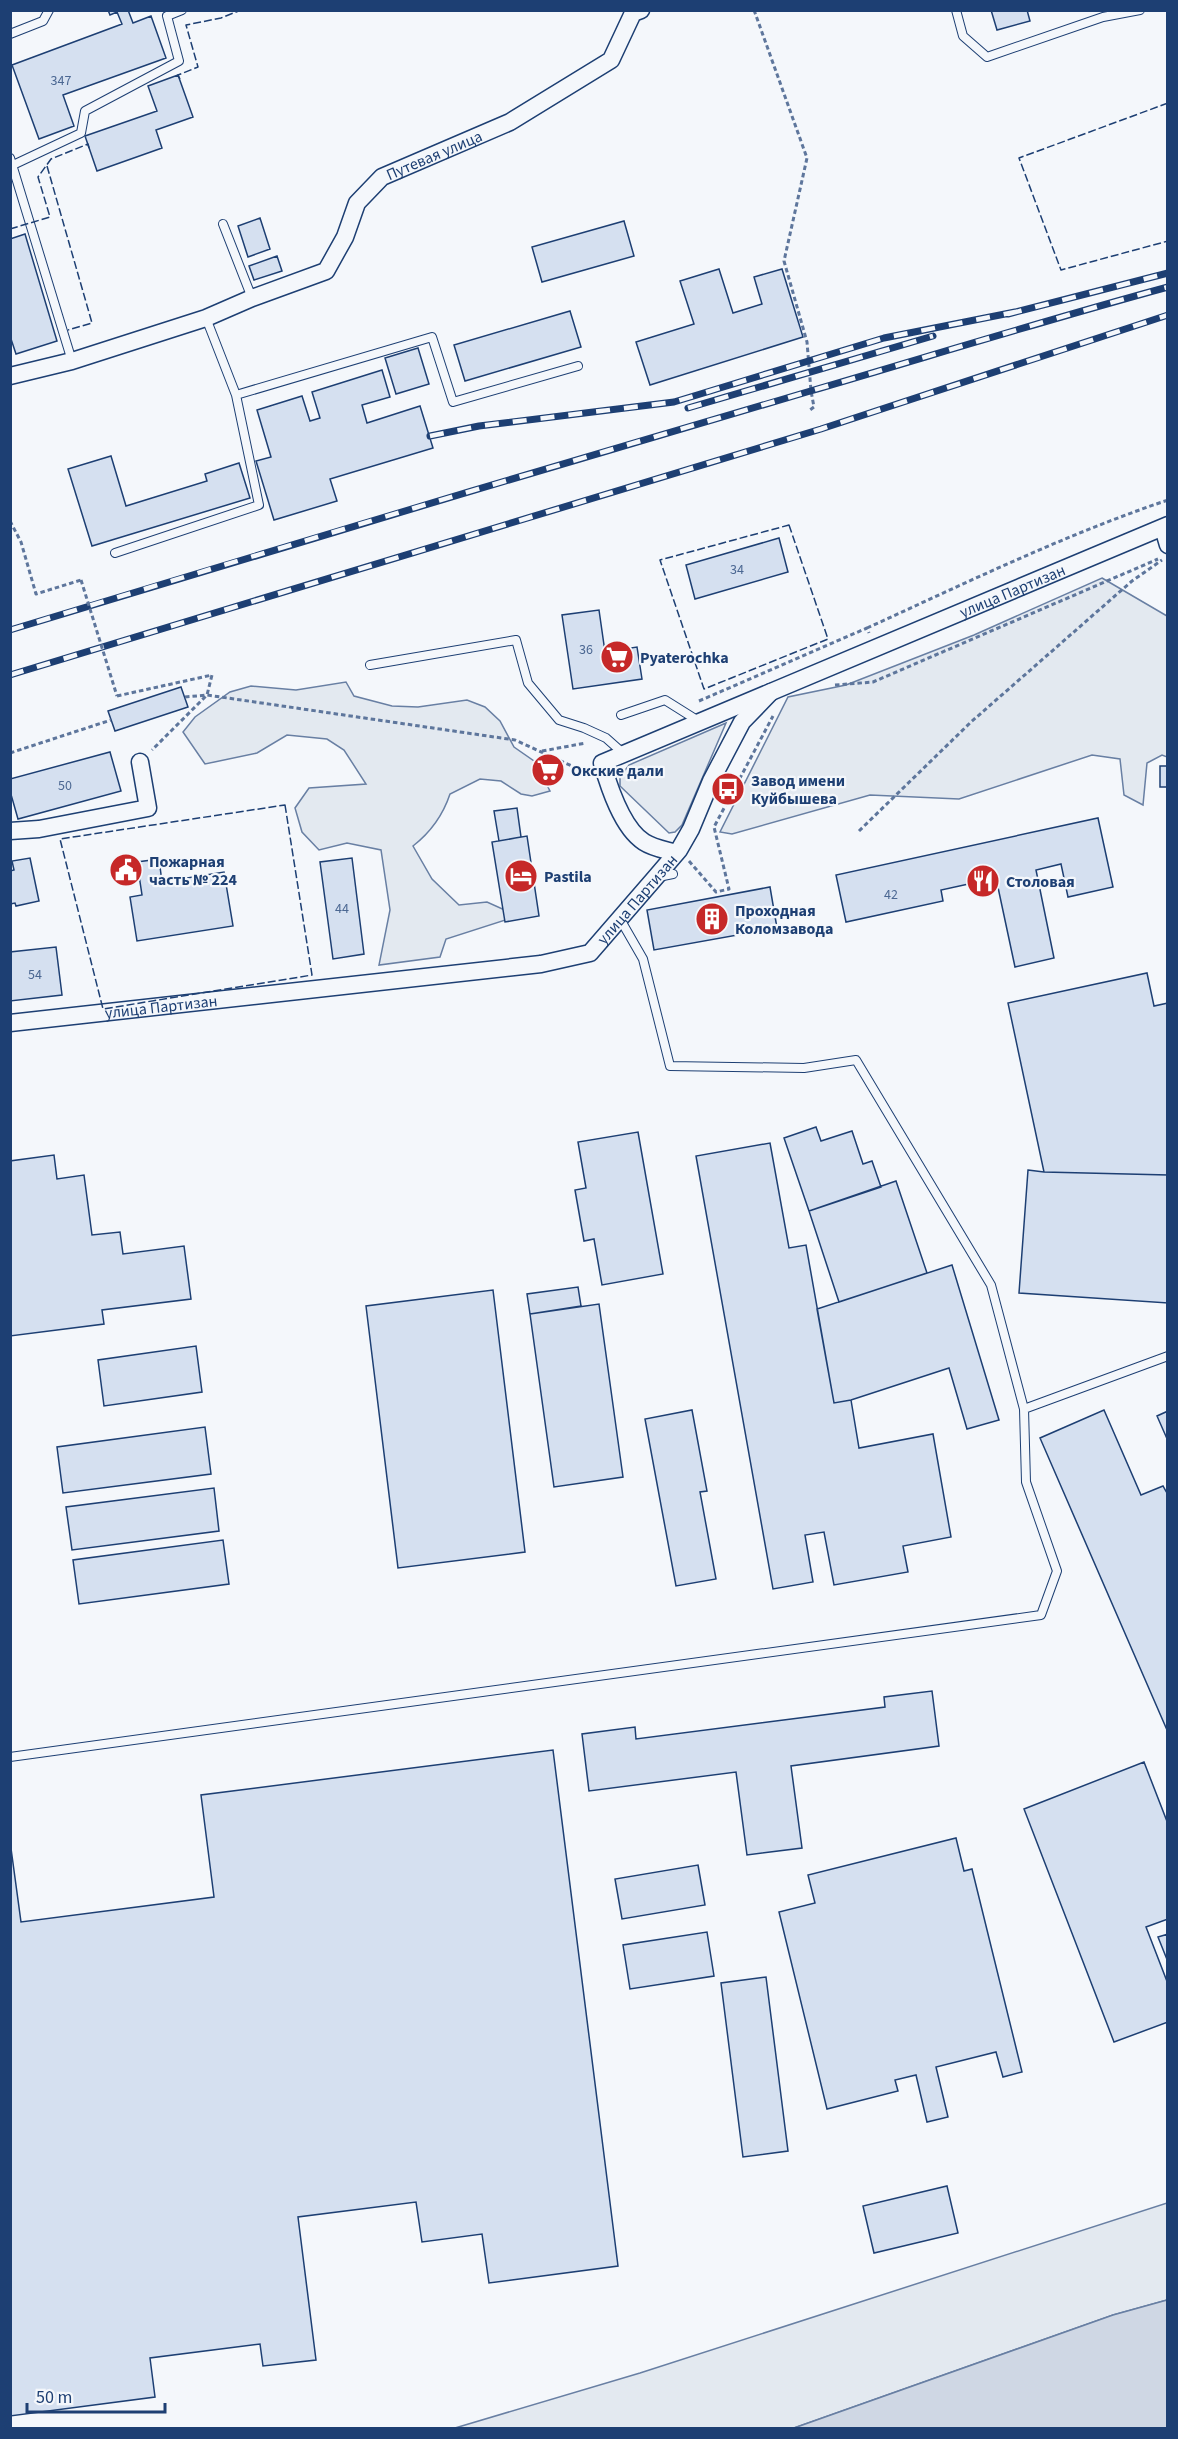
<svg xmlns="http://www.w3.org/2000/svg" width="1178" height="2439" font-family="'Source Sans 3',sans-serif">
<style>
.green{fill:#e3e9f0;stroke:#687fa3;stroke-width:1.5}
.water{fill:#cfd7e4;stroke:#687fa3;stroke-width:1.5}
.building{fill:#d5e0f0;stroke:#1d3f73;stroke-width:1.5}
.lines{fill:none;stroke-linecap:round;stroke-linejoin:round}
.lane-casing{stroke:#1d3f73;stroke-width:10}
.street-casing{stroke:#1d3f73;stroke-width:19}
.path{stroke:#5e769c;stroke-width:3;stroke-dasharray:4.5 3;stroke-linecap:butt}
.lane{stroke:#f4f7fb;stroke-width:8}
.street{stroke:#f4f7fb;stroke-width:16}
.rail-casing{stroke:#1d3f73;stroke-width:7}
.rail{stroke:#f4f7fb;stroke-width:4.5;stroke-dasharray:14;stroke-linecap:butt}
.path-bridge{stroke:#5e769c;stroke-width:3;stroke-dasharray:4.5 3;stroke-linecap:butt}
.fence{stroke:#1d3f73;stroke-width:1.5;stroke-dasharray:8 3;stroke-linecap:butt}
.labels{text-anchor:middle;stroke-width:4.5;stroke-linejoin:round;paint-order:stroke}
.number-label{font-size:14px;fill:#4b6792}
.street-label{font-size:16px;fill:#1d3f73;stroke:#f4f7fb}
.poi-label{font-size:16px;font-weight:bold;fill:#1d3f73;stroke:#f4f7fb;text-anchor:start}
</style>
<rect width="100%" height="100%" fill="#f4f7fb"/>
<!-- green -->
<path class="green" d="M1102,578l65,38v141l-5,-2 -15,8 -4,42 -19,-10 -4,-36 -28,-4 -133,44 -89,-4 -138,39 -12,-2 68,-135 58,-12 128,-50z
M346,682l8,14 38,10 26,1 49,-7 18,7 15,14 14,26 20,14 16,30 -18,5 -11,-2 -20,-13 -21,-2 -30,15c-7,21 -19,38 -37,52l19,33 27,26 28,-3 31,14 -72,23 -6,18 -61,8 11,-55 -9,-60 -34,-7 -28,7 -17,-18 -7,-24 14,-20 57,-4 -22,-34 -17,-11 -40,-4 -30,18 -52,11 -22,-32 12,-15 35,-25 21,-6 45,4z
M726,723l-44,102 -7,7 -6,1 -49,-47v-9l9,-12z
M1167,2203v97l-54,15 -319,113h-339l185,-55z"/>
<!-- water -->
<path class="water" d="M1167,2300v128h-373l319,-113z"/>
<!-- building -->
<path class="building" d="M108,10h20l5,13 18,-7 15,42 -103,37 11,31 -35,13 -27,-74 110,-41 -5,-12 -7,3z
M991,10h36l3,11 -33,9z
M178,75l15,42 -37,13 6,18 -65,23 -12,-35 72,-25 -9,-25z
M260,218l10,31 -22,8 -10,-31z
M624,221l10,35 -92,26 -10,-35z
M25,234l32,107 -41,13 -6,-18v-97z
M277,256l5,15 -28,9 -5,-14z
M719,269l14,44 29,-9 -8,-27 28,-8 21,68 -153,48 -14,-43 58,-18 -14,-43z
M570,311l11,36 -116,34 -11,-36z
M418,348l11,36 -33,10 -11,-36z
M382,370l8,27 -28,8 5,18 53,-17 13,42 -103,31 7,22 -63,19 -18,-59 15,-4 -14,-47 45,-14 8,25 10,-3 -8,-26z
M111,456l15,50 81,-25 -2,-7 34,-11 11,35 -158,48 -24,-77z
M779,538l9,34 -93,27 -9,-34z
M599,610l6,42 32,-5 5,32 -69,10 -11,-74z
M181,687l7,20 -73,24 -7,-20z
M110,752l11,39 -103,28 -8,-28v-12z
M1160,766h8v21h-8z
M517,808l4,29 -22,4 -5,-30z
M1098,818l15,69 -45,10 -7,-33 -25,6 18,88 -39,9 -19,-89 -55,12 2,11 -97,21 -10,-47z
M527,836l12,80 -34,6 -13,-80z
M30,858l9,43 -23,5 -1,-3 -5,1v-33l4,-1 -2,-9z
M352,858l12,96 -31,5 -13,-97z
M159,859l3,23 62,-10 9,54 -96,15 -7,-44 12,-2 -5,-33z
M770,887l7,41 -123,22 -7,-40z
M56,947l6,48 -52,6v-49z
M1147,973l7,33 14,-3v172l-124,-3 -36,-169z
M816,1127l5,14 31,-10 11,33 9,-3 9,26 -72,24 -25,-73z
M638,1132l25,142 -61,11 -8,-46 -10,2 -9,-51 11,-2 -8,-46z
M770,1143l19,105 17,-3 28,158 17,-3 8,48 74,-14 18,103 -48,9 5,26 -74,13 -10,-53 -19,3 8,47 -40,7 -77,-433z
M54,1155l3,24 27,-4 8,60 28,-3 3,22 61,-8 7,53 -89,11 2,14 -94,12v-175z
M1028,1170l16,2 124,3v128l-149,-10z
M896,1181l31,92 -88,29 -30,-91z
M952,1265l47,155 -32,9 -18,-61 -98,32 -17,3 -17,-94z
M578,1287l3,19 -51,8 -3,-20z
M493,1290l32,262 -127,16 -32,-262z
M599,1304l24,173 -69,10 -24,-173z
M196,1346l6,46 -98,14 -6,-46z
M692,1410l15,81 -7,1 16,87 -40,7 -31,-167z
M1104,1410l37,85 22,-9 5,9 -1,235 -127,-292z
M1168,1411v30l-11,-25z
M205,1427l6,47 -148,19 -6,-46z
M214,1488l5,43 -147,19 -6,-43z
M223,1540l6,44 -150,20 -6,-44z
M932,1691l7,55 -148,20 11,82 -55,7 -11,-83 -147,19 -7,-57 53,-7 1,12 249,-32 -1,-10z
M553,1750l65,516 -129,17 -7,-49 -60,8 -6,-40 -118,15 18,143 -53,6 -3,-22 -110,14 5,39 -145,19v-575l11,81 193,-25 -13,-102z
M1144,1762l24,62v95l-22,8 22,57v38l-54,20 -90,-233z
M956,1838l8,33 8,-2 50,203 -19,5 -7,-25 -60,15 12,50 -21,5 -11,-47 -21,5 3,11 -71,18 -48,-197 36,-9 -7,-28z
M698,1865l7,40 -83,14 -7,-40z
M707,1932l7,44 -84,13 -7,-44z
M1168,1934v28l-10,-25z
M766,1977l22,174 -45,6 -22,-174z
M947,2186l11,47 -84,20 -11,-47z"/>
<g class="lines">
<defs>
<path id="lane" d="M956,10l7,26 24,21 116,-40 37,-7
M10,34l33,-13 6,-11
M10,158l62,203
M13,165l68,-32 4,-22 94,-50 -12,-45 15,-6
M223,224l29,74
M236,395l196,-58 21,65 125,-36
M115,553l144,-48 -23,-110 -30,-77
M370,665l146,-25 12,43 31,37 25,8 22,10 18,16
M621,715l44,-15 35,22
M658,877l15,-3
M1024,1409l144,-53
M10,1757l1031,-142 16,-44 -31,-89 -2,-73 -33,-124 -135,-225 -52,8 -134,-2 -27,-107 -23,-40"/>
<g id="street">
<path id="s1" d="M10,376l62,-15 134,-43 46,-20 74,-27 19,-34 12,-34 25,-26 128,-55 101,-62 22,-47 8,-3"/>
<path d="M1163,528l5,17"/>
<path d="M10,831l29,-2 109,-21 -8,-46"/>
<path id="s2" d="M676,853c-10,-3 -23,-5 -32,-11 -22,-14 -35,-55 -42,-79l566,-238"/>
<path id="s3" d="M10,1023l531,-59 49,-11 65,-75 24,-28 12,-21 20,-48 31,-59 29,-30"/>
</g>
</defs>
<!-- lane casing -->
<use href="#lane" class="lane-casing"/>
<!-- street casing -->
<use href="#street" class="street-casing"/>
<!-- path -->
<path class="path" d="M754,10l53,148 -23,103 23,81 4,49 3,16 -4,3
M10,521l11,21 15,52 45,-14
M867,628c99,-45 197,-93 301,-128
M835,685l38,-3 285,-123
M117,696l95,-21 -5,20 -55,55
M185,697l22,-2 308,45 72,33
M699,701l168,-73 2,5
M542,751l44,-8
M10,753l101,-33
M859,831l112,-109 161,-141 30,-21
M689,861l27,31 13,-3 -15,-62 59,-111"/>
<!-- lane -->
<use href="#lane" class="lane"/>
<!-- street -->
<use href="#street" class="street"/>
<defs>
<path id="rail" d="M1008,314l160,-41
M688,408l245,-72
M430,436l49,-10 195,-24 210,-64 131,-26
M10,630c265,-81 531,-160 797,-238 120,-35 239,-72 361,-105
M10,675l811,-246 347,-114"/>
</defs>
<!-- rail casing -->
<use href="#rail" class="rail-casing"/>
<!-- rail -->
<use href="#rail" class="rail"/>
<!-- path-bridge -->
<path class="path-bridge" d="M81,580l36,116"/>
<!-- fence -->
<path class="fence" d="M180,79l-2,-4 20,-8 -12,-42 35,-7 20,-8
M1168,103l-149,55 42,112 107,-29
M47,166l45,157 -24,7
M10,229l40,-12 -12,-40 13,-18 37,-15 1,4
M789,525l39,114 -124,50 -44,-129z
M285,805l27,170 -209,34 -43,-170z"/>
</g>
<!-- icons -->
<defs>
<symbol id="supermarket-disc" viewBox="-11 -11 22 22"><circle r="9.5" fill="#c62828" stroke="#f4f7fb"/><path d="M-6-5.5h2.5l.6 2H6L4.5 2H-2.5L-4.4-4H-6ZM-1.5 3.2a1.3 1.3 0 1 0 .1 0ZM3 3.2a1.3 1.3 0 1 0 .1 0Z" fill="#fff"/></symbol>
<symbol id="bus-disc" viewBox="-11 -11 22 22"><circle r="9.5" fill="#c62828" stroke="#f4f7fb"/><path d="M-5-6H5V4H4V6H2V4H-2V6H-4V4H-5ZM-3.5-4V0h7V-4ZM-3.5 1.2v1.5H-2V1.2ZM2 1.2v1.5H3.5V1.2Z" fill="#fff"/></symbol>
<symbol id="civic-disc" viewBox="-11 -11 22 22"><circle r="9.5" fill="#c62828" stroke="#f4f7fb"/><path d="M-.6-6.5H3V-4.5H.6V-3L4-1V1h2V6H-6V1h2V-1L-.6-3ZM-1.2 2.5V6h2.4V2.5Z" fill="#fff"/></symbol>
<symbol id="hotel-disc" viewBox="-11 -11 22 22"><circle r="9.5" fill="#c62828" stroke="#f4f7fb"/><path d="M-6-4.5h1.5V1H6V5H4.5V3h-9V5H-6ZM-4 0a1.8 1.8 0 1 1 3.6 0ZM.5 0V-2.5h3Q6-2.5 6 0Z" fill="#fff"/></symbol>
<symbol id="restaurant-disc" viewBox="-11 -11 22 22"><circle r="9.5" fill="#c62828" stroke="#f4f7fb"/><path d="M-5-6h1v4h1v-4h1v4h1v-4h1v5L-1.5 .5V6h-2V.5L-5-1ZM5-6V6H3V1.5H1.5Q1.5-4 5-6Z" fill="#fff"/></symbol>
<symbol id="building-disc" viewBox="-11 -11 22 22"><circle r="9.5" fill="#c62828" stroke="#f4f7fb"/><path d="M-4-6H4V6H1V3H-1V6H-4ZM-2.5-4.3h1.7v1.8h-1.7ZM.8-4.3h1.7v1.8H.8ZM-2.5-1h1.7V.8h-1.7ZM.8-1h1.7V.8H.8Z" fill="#fff"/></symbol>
</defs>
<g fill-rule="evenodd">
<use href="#supermarket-disc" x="598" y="638" width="38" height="38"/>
<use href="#supermarket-disc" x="529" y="751" width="38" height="38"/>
<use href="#bus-disc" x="709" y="770" width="38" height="38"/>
<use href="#civic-disc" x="107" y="851" width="38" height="38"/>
<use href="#hotel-disc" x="502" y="857" width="38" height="38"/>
<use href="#restaurant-disc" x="964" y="862" width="38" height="38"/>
<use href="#building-disc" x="693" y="900" width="38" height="38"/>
</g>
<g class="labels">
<!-- number labels -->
<g class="number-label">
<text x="61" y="85">347</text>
<text x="737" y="574">34</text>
<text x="586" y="654">36</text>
<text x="65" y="790">50</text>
<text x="891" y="899">42</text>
<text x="342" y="913">44</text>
<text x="35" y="979">54</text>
</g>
<!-- street labels -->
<g class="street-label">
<text dy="6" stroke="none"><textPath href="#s1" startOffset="501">Путевая улица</textPath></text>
<text dy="6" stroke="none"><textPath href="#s2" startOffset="570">улица Партизан</textPath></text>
<text dy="6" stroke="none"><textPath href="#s3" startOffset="656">улица Партизан</textPath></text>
<text dy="6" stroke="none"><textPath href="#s3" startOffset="152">улица Партизан</textPath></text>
</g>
<!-- poi labels -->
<g class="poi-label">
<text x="640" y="663">Pyaterochka</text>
<text x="571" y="776">Окские дали</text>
<text x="751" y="786">Завод имени<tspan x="751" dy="18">Куйбышева</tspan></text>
<text x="149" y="867">Пожарная<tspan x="149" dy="18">часть № 224</tspan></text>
<text x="544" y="882">Pastila</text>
<text x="1006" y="887">Столовая</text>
<text x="735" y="916">Проходная<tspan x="735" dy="18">Коломзавода</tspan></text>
</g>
</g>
<!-- border -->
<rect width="1178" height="2439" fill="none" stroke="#1d3f73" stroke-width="24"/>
<!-- scale -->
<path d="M27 2403v9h138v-9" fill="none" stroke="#1d3f73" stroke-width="3"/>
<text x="36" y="2403" font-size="18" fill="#1d3f73" stroke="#f4f7fb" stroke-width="4.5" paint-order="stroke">50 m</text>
</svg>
